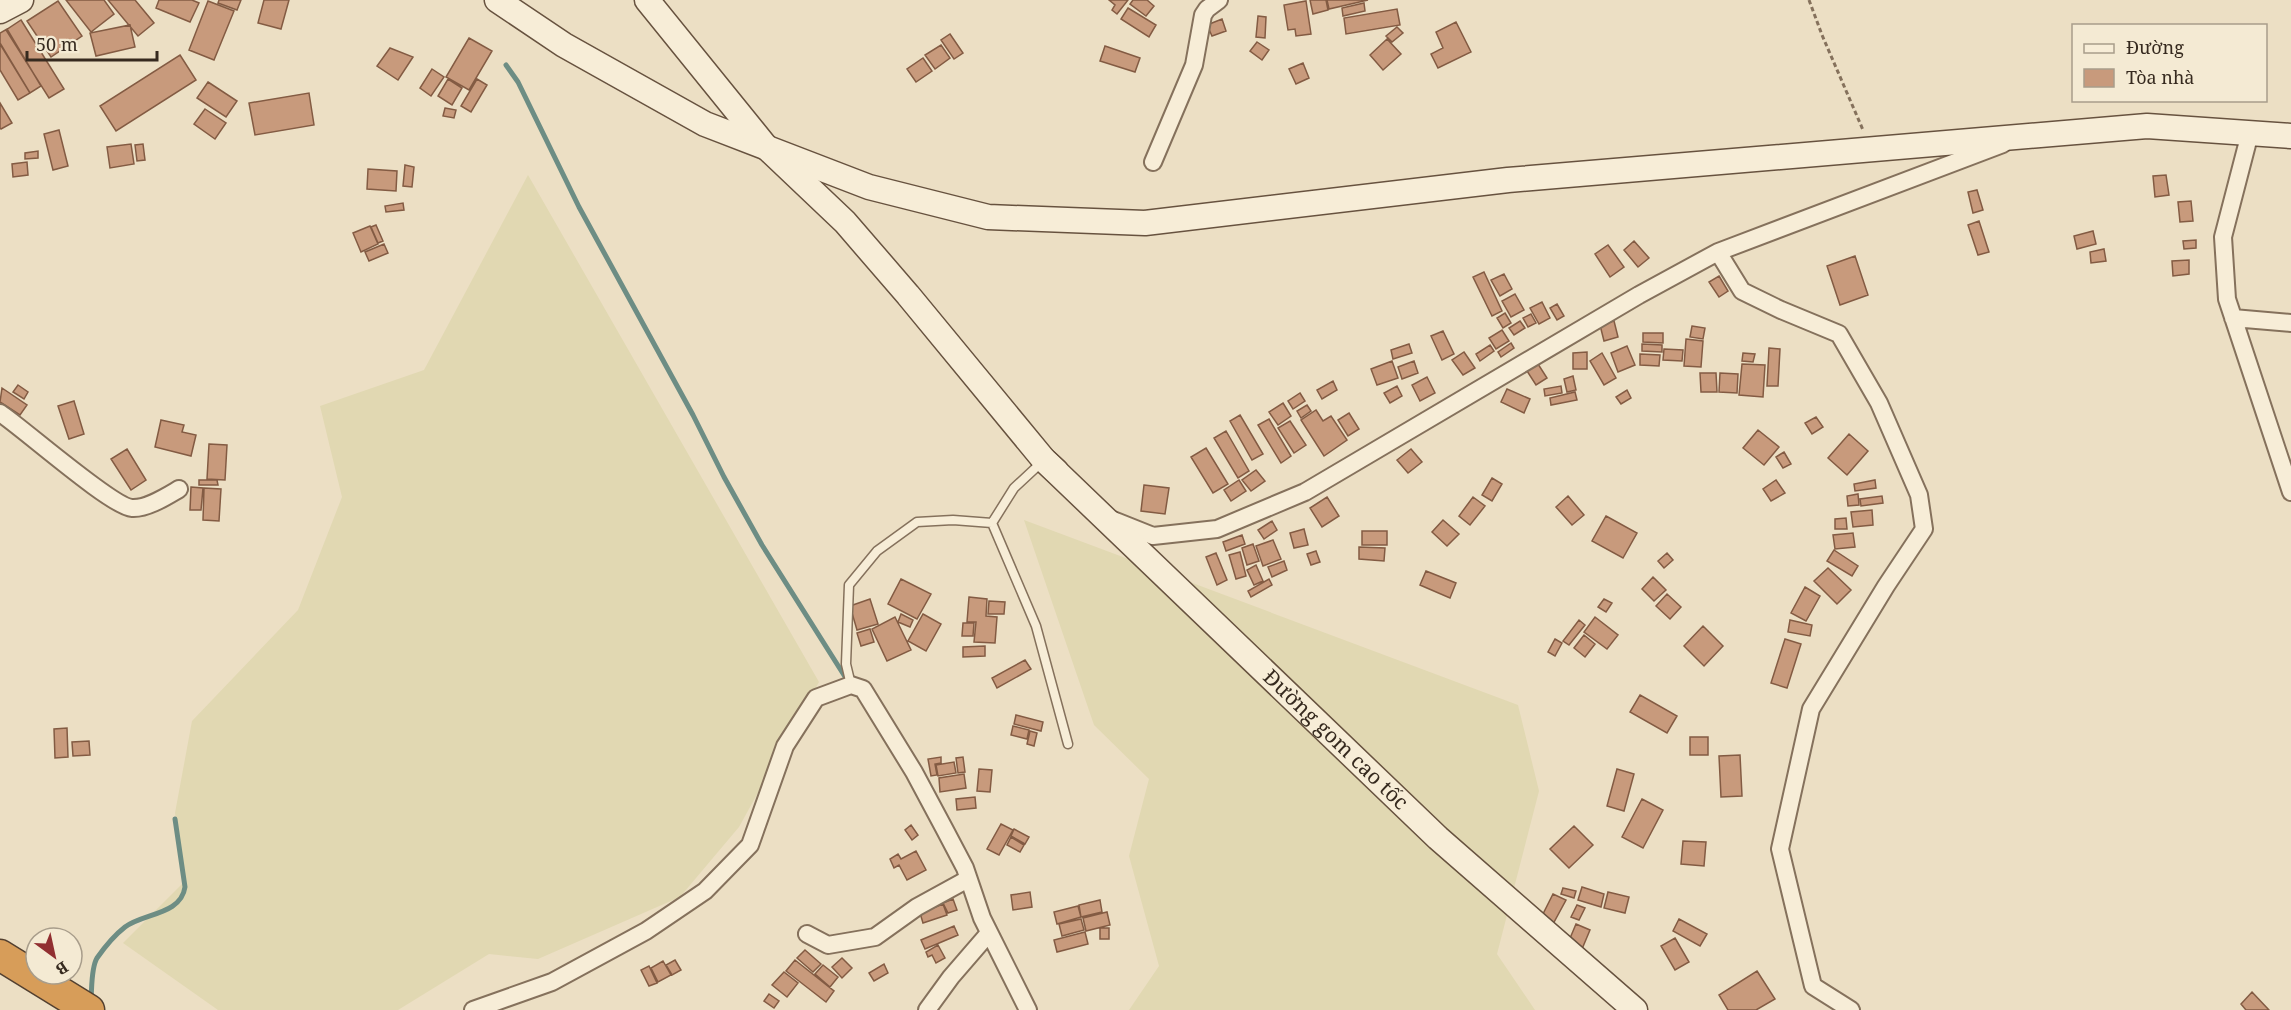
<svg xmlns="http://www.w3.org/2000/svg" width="2291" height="1010" font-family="'Noto Serif',serif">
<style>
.farmland{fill:#e1d8b2}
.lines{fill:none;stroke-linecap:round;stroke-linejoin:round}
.stream{stroke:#6d8d84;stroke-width:5}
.building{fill:#c89a7c;stroke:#835b43;stroke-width:1.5}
.lane-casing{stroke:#85715c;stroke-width:11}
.street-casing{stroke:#85715c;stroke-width:20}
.secondary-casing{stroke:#67523f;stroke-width:27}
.highway-casing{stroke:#534030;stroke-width:33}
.path{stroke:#85715c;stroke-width:3;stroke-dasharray:4.5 3;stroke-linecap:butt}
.lane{stroke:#f7edd7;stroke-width:8}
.street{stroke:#f7edd7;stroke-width:16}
.secondary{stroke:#f7edd7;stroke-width:24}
.highway{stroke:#d79d59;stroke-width:30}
.labels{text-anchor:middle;stroke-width:4.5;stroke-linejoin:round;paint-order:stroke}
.street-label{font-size:21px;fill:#362a1f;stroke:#f4ead3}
</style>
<rect width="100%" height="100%" fill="#ecdfc4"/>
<!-- farmland -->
<path class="farmland" d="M528,175l291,507 -80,145 -59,70 -142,62 -49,-5 -91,56h-180l-95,-67 62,-62 -10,-68 17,-92 106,-111 44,-113 -22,-91 104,-36z
M1024,520l494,185 21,86 -42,163 38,56h-406l30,-44 -30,-110 20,-77 -55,-54z"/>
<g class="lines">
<!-- stream -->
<path class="stream" d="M506,65l12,17 61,125 114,208 31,62 38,68 87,138
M91,999c1,-11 0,-31 6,-41 7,-10 19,-24 28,-31 18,-14 56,-12 60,-40l-10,-68"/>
</g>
<!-- building -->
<path class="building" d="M66,0h38l10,14 -23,18z
M108,0h27l19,23 -16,13z
M159,0h33l7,3 -9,19 -34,-14z
M219,0h22l-4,10 -19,-7z
M264,0h25l-8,29 -23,-6z
M1109,0h19l-11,14 -5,-4 3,-5z
M1133,0h14l7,6 -8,10 -16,-12z
M1310,0h16l2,10 -15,4z
M1327,0h41l-39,9z
M58,1l24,35 -31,21 -24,-36z
M208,1l26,10 -20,49 -25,-10z
M1306,1l5,33 -15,2 -1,-7 -7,1 -4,-25z
M1364,3l1,8 -22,5 -1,-8z
M1128,8l28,17 -7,12 -28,-18z
M1397,9l3,16 -54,9 -2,-16z
M1258,16l8,1 -1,21 -9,-1z
M1222,19l4,12 -14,5 -5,-11z
M21,20l43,69 -15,9 -43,-68z
M1456,22l15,30 -33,16 -7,-14 12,-6 -7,-16z
M130,25l5,22 -39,9 -6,-23z
M1397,27l6,6 -11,9 -6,-6z
M7,29l34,57 -11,7 -30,-50v-10z
M950,34l13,19 -9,6 -13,-19z
M469,38l23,13 -23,39 -23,-13z
M1387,39l14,15 -18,16 -13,-15z
M1257,42l12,8 -7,10 -12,-9z
M0,44l30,49 -12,7 -18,-30z
M941,45l9,13 -15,11 -10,-14z
M1105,46l35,12 -5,14 -35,-11z
M390,48l23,9 -15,23 -21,-14z
M180,55l16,25 -80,51 -16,-25z
M923,58l9,13 -16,11 -9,-13z
M1303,63l6,15 -13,6 -7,-15z
M432,69l12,8 -13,19 -11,-8z
M448,79l14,9 -10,17 -14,-9z
M477,79l10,6 -16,27 -10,-6z
M208,82l29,19 -11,16 -29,-19z
M309,93l5,32 -59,10 -6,-32z
M0,103l12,20 -11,6 -1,-1z
M445,108l11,2 -2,8 -11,-2z
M205,109l21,14 -11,16 -21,-15z
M59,130l9,36 -15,4 -9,-36z
M131,144l3,20 -24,4 -3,-21z
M143,144l2,16 -8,1 -2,-16z
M38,151v7l-13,1v-6z
M27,162l1,13 -15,2 -1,-13z
M405,165l9,2 -2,20 -9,-1z
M368,169l29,2 -1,20 -29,-2z
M2166,175l3,20 -14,2 -2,-21z
M1977,190l6,20 -10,3 -5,-21z
M2191,201l2,20 -13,1 -2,-20z
M403,203l1,7 -18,2 -1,-6z
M1979,221l10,31 -11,3 -10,-30z
M376,225l7,16 -5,2 -7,-16z
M370,226l8,18 -17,8 -8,-19z
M2093,231l3,13 -19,5 -3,-13z
M2196,240v8l-12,1 -1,-8z
M1634,241l15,17 -11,9 -14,-17z
M384,244l4,9 -19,8 -4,-9z
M1608,245l16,22 -14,10 -15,-23z
M2104,249l2,12 -15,2 -1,-11z
M1855,256l13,39 -28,10 -13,-39z
M2189,260v14l-16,2 -1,-15z
M1484,272l18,39 -10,5 -19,-39z
M1504,274l8,15 -12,7 -9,-16z
M1719,276l9,15 -9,6 -10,-15z
M1515,294l9,16 -13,7 -9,-16z
M1542,302l8,16 -11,6 -9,-16z
M1557,304l7,12 -7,4 -7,-12z
M1505,313l6,10 -8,5 -6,-10z
M1531,314l5,9 -8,4 -5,-9z
M1520,321l5,7 -11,7 -5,-7z
M1614,321l4,16 -14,4 -4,-16z
M1692,326l13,2 -2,11 -13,-2z
M1502,330l7,11 -13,8 -7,-11z
M1443,331l11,23 -12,6 -11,-24z
M1643,333h20v10l-20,-1z
M1686,339l17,2 -2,26 -17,-1z
M1511,343l3,5 -13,9 -3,-5z
M1409,344l3,9 -19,6 -2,-9z
M1642,344l20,1v7l-20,-1z
M1490,345l4,6 -14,10 -4,-7z
M1627,346l8,19 -17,7 -7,-19z
M1769,348l11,1 -2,37h-11z
M1664,349l19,1 -1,11 -19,-1z
M1464,352l11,16 -12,7 -11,-15z
M1587,352v17h-14v-16z
M1602,353l14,25 -12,7 -14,-24z
M1743,353l12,1 -2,8 -11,-1z
M1640,354l20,1 -1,11 -19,-1z
M1392,361l6,17 -21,7 -6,-16z
M1414,361l4,12 -16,6 -4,-12z
M1538,364l9,14 -11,7 -9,-14z
M1742,364l23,1 -2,32 -24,-2z
M1700,373h16l1,19h-16z
M1720,373l18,1 -1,19 -18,-1z
M1573,376l3,14 -9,2 -3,-13z
M1427,377l8,16 -15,8 -8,-16z
M1333,381l4,9 -15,9 -5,-9z
M18,385l10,7 -4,7 -11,-7z
M1397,386l5,10 -12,7 -6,-10z
M1561,386l1,7 -17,3 -1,-7z
M2,388l25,17 -7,10 -20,-13z
M1507,389l23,10 -6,14 -23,-11z
M1627,390l4,8 -10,6 -5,-7z
M1575,392l2,8 -26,5 -1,-7z
M1300,393l5,8 -12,8 -5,-8z
M74,401l10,33 -15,5 -11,-33z
M1283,403l8,13 -13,9 -9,-13z
M1307,405l4,6 -10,7 -4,-7z
M1316,410l7,11 8,-5 16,24 -23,16 -23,-36z
M1349,413l10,16 -11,7 -10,-16z
M1240,415l23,39 -11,6 -22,-39z
M1816,417l7,10 -11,7 -7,-11z
M1269,419l22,37 -10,7 -23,-38z
M161,420l23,5 -2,7 14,3 -5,21 -36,-9z
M1290,421l16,24 -12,8 -16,-25z
M1758,430l21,17 -15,18 -21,-17z
M1226,431l23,40 -11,7 -24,-40z
M1849,434l19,17 -21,24 -19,-17z
M209,444l18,1 -2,35 -18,-1z
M1206,448l22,36 -15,9 -22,-36z
M127,449l19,31 -15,10 -20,-31z
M1411,449l11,13 -14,11 -11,-13z
M1784,452l7,12 -8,4 -7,-11z
M1256,470l9,11 -14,10 -9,-11z
M1492,478l10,6 -10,17 -10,-6z
M199,480h18l1,5h-19z
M1239,480l7,11 -15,10 -7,-11z
M1776,480l9,13 -14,8 -8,-12z
M1875,480l1,8 -21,3 -1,-7z
M1144,485l25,3 -4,26 -24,-3z
M191,487l12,1 -2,22h-11z
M204,488l17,1 -2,32 -16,-1z
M1858,494l1,11 -11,1 -1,-10z
M1568,496l16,19 -12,10 -16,-18z
M1882,496l1,7 -22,3 -1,-7z
M1327,497l12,19 -17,11 -12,-19z
M1473,497l12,9 -15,19 -11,-9z
M1872,510l1,15 -20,2 -2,-15z
M1606,516l31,17 -14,25 -31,-17z
M1846,518l1,11h-12v-10z
M1443,520l16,14 -12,12 -15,-14z
M1272,521l5,9 -13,9 -6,-9z
M1304,529l4,16 -14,3 -4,-15z
M1362,531h25v14h-25z
M1853,533l2,14 -20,2 -2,-14z
M1242,535l3,9 -19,7 -3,-9z
M1273,540l8,19 -18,7 -7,-20z
M1253,544l6,17 -12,4 -5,-17z
M1359,547l26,1 -1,13 -25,-2z
M1834,550l24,16 -6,10 -25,-15z
M1316,551l4,11 -9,3 -4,-11z
M1240,552l6,24 -10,3 -7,-24z
M1216,553l11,27 -10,5 -11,-28z
M1667,553l6,7 -9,8 -6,-7z
M1284,561l3,9 -15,7 -4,-10z
M1256,565l7,16 -9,4 -7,-15z
M1828,568l23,22 -14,14 -23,-23z
M1426,571l30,12 -6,15 -30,-13z
M1653,577l13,13 -12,11 -12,-12z
M901,579l30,15 -14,25 -29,-15z
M1269,579l3,6 -21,12 -3,-6z
M1805,587l15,9 -14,25 -15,-8z
M1667,594l14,13 -11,12 -14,-13z
M969,597l18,2 -1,17 11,1 -2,26 -21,-1 2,-20h-9z
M870,599l8,25 -21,6 -7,-24z
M1604,599l8,4 -6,9 -8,-5z
M989,601l16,1 -1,12h-16z
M901,614l12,6 -3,7 -12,-5z
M923,614l18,10 -15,27 -18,-10z
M895,617l16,33 -24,11 -15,-32z
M1595,617l23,18 -11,14 -23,-17z
M1579,620l6,5 -16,20 -6,-4z
M1790,620l22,5 -2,11 -22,-4z
M963,623h11l-1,13h-11z
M1703,626l20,20 -19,20 -20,-20z
M870,629l4,13 -13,4 -4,-13z
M1584,635l11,9 -10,13 -11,-9z
M1555,639l7,4 -7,13 -7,-4z
M1785,639l16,5 -14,44 -16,-5z
M985,646v10l-22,1v-10z
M1025,660l6,9 -34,19 -5,-10z
M1640,695l37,21 -10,17 -37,-21z
M1016,715l27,7 -2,9 -27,-7z
M1013,726l16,4 -2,9 -16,-4z
M67,728l1,29 -13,1 -1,-29z
M1030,731l7,2 -3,13 -7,-2z
M1690,737h18v18h-18z
M89,741l1,14 -17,1 -1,-14z
M1740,755l2,41 -21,1 -2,-41z
M941,757v6l-6,1 2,11 -6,1 -3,-17z
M963,757l2,15 -7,1 -2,-15z
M954,762l2,11 -18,3 -2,-11z
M979,769l13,1 -2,22 -13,-1z
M1617,769l17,5 -10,37 -17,-5z
M964,774l2,14 -26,4 -1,-14z
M975,797l1,11 -19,2 -1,-11z
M1642,799l21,11 -20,38 -21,-11z
M1001,824l12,6 -14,25 -12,-6z
M911,825l7,10 -6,5 -7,-10z
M1574,826l19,19 -24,23 -19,-19z
M1014,829l15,8 -4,7 -14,-8z
M1011,837l13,8 -4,7 -13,-7z
M1683,841l23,1 -2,24 -23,-2z
M916,851l10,19 -19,10 -8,-15 -5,3 -4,-9 8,-5 3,5z
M1582,887l22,7 -3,13 -23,-7z
M1563,888l13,3 -2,7 -13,-4z
M1030,892l2,15 -19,3 -2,-15z
M1608,892l21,5 -4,16 -21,-5z
M1553,894l13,6 -13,24 -12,-6z
M953,899l4,11 -9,3 -5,-10z
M1100,900l2,12 -21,5 -2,-12z
M943,904l4,11 -24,8 -3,-10z
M1577,905l8,3 -6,12 -8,-3z
M1078,906l3,11 -24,7 -3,-12z
M1107,912l3,13 -24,6 -3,-13z
M1081,919l3,11 -22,6 -3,-12z
M1679,919l28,15 -7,12 -27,-15z
M1576,924l14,6 -8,19 -14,-6z
M954,926l4,9 -33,14 -4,-9z
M1100,928h9v11h-9z
M1085,932l3,12 -31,8 -3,-12z
M1675,938l14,24 -14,8 -14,-24z
M938,945l7,13 -9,5 -4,-8 -4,2 -2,-5z
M805,950l16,14 -8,8 -16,-14z
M842,958l10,10 -10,10 -10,-11z
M675,960l6,10 -9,5 -6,-10z
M795,960l39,31 -8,11 -40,-31z
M663,961l8,14 -13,7 -7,-14z
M884,964l4,9 -14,8 -5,-8z
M823,965l15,12 -8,10 -15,-13z
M649,966l8,17 -8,3 -8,-16z
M1757,971l18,28 -19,11h-28l-9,-15z
M784,972l14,11 -11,14 -15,-12z
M2252,992l17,18h-23l-5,-6z
M769,994l10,7 -5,7 -10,-7z"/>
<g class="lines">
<defs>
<path id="lane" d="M992,523l44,103 32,118
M851,685l-5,-21 3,-79 28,-34 40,-29 36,-2 39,3 22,-35 28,-26"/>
<path id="street" d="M2250,133l-27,104 4,62 64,193
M1153,162l41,-97 9,-50 4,-6 12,-9
M1718,252l24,39 39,19 58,24 40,69 40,92 5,34 -38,57 -75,123 -31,140 33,137 38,24
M2233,318l58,5
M0,413c24,16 112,94 132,95 15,1 35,-12 47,-19
M1113,520l40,16 64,-7 88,-37 334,-197 79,-43 285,-108
M807,934l21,11 47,-8 42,-30 51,-28
M473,1010l79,-28 94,-51 59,-40 45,-46 35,-99 31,-48 35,-13 12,4 51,83 31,58 20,38 17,50 46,92
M927,1010l24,-33 38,-44"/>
<g id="secondary">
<path d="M497,0l67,45 141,79 164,63 119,30 157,6 363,-43 639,-54 144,10"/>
<path d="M647,0l119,147 79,75 63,73 136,165 12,11"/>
<path d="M0,11l21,-11"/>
<path id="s1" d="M1044,460l394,378 197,172"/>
</g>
<path id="highway" d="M0,955l89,55"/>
</defs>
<!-- lane casing -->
<use href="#lane" class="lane-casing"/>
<!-- street casing -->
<use href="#street" class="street-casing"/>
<!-- secondary casing -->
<use href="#secondary" class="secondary-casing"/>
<!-- highway casing -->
<use href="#highway" class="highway-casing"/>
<!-- path -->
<path class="path" d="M1809,0l13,35 41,95"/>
<!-- lane -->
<use href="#lane" class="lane"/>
<!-- street -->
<use href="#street" class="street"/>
<!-- secondary -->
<use href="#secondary" class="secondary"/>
<!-- highway -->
<use href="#highway" class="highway"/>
</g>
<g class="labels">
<!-- street labels -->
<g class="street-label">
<text dy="7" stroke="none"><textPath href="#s1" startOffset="404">Đường gom cao tốc</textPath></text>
</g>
</g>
<!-- legend -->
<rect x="2072" y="24" width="195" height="78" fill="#f4ead3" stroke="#a89d8b" stroke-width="1.5"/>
<rect x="2084" y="44" width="30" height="9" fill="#f7edd7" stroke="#a89d8b" stroke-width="1.5"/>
<text x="2126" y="54" font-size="18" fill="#362a1f">Đường</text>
<rect x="2084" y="69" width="30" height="18" fill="#c89a7c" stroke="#a89d8b" stroke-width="1.5"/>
<text x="2126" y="84" font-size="18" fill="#362a1f">Tòa nhà</text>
<!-- north arrow -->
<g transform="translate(54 956) rotate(147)"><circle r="28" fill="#f4ead3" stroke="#a89d8b" stroke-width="1.5"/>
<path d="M0-4.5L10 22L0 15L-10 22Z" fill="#912f31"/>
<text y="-9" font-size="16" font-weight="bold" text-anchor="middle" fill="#362a1f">B</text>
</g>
<!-- scale -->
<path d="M27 51v9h130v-9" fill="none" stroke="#362a1f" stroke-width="3"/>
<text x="36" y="51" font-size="18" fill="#362a1f" stroke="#f4ead3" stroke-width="4.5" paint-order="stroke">50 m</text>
</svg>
